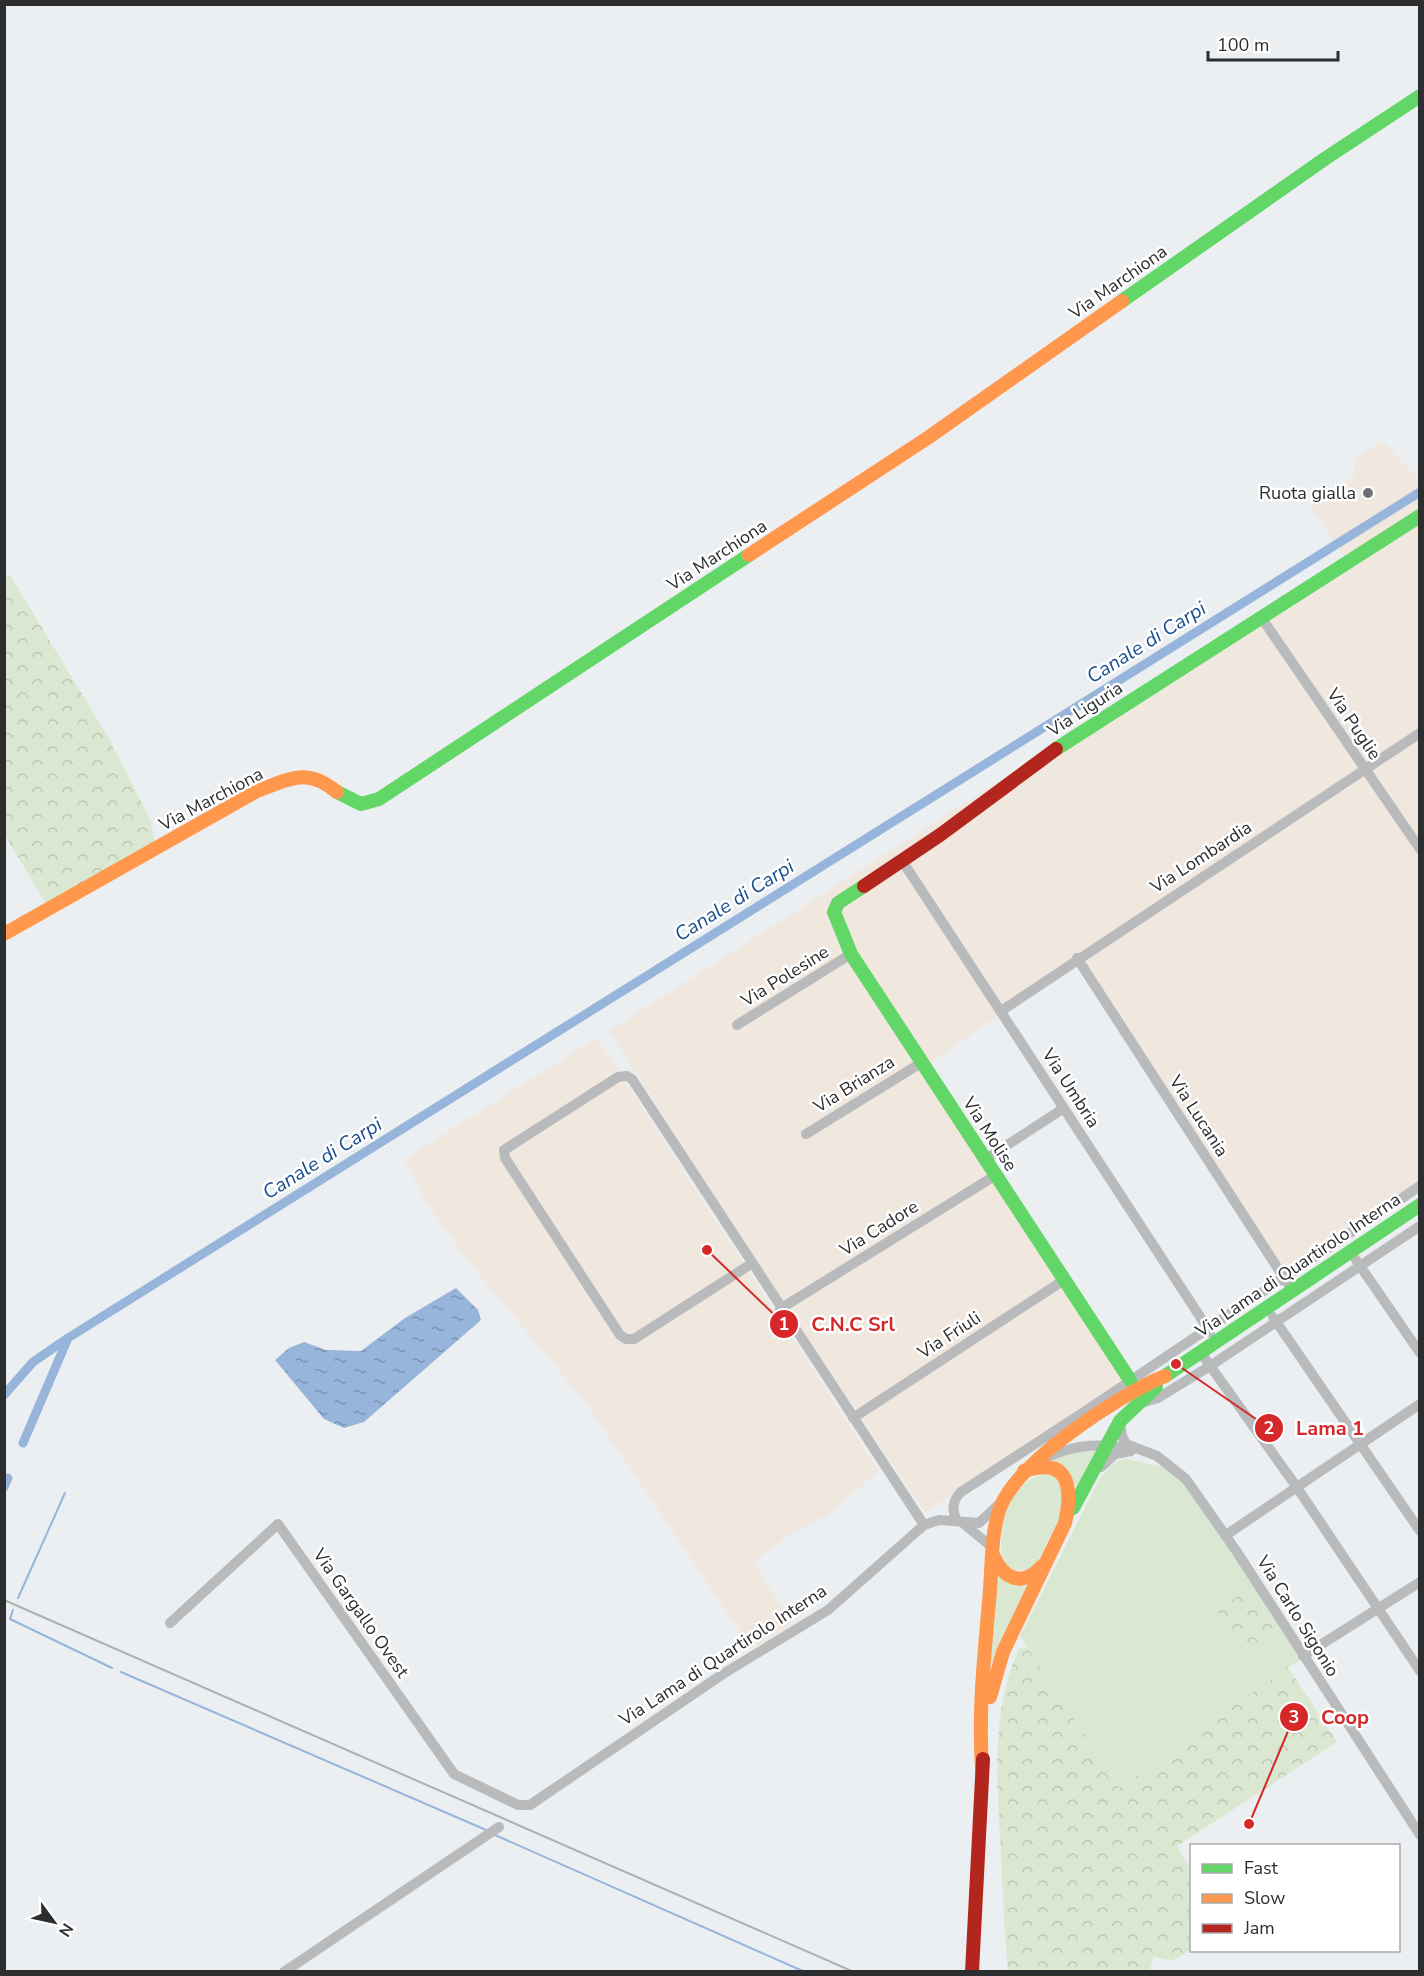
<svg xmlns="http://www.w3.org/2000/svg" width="1424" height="1976" font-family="'Nunito Sans',sans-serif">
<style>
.industrial{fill:#f0e7df}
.green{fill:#dae8d1}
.park{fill:url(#park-crowns)}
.water{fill:url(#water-ripples)}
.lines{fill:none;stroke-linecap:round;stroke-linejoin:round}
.stream{stroke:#97b4da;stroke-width:2}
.canal{stroke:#97b4da;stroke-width:9}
.street{stroke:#b9babb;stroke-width:10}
.fast{stroke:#63d668;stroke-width:14}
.slow{stroke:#ff974d;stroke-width:14}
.jam{stroke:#b3261e;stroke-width:14}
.rail{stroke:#aeb0b0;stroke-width:2}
.poi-dot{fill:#6f7173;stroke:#fff;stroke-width:2}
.labels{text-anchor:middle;stroke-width:5;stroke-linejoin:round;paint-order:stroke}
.street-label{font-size:18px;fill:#2c2d2f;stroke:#fff}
.poi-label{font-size:18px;fill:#2c2d2f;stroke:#fff;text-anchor:end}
.water-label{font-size:20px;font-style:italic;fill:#1a4e8f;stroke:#fff}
.leader{fill:none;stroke:#d62828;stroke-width:2}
.callout-dot{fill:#d62828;stroke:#fff;stroke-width:2}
.mark-label{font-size:18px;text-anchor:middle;font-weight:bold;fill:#fff}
.callout-label{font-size:20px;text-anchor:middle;font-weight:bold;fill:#d62828;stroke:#fff;stroke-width:5;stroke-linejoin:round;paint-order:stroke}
</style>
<defs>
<pattern id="park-crowns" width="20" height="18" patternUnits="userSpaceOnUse" patternTransform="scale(1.5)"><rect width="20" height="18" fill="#dae8d1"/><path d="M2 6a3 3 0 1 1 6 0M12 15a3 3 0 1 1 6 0" fill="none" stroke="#bbc7b4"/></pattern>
<pattern id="water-ripples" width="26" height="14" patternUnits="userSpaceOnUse" patternTransform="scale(1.5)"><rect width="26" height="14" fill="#97b4da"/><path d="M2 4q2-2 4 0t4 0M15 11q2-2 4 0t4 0" fill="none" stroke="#7b93b1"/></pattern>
</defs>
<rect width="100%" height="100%" fill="#eceff1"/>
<!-- industrial -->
<path class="industrial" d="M1382,441l37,38v704l-134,91 -207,-314 -151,105 202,310 -204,138 -145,-215 -171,-267 737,-472 -36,-52 45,-32 -2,-16z
M597,1038l282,433 -50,43 -39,21 -37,27 40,62 -41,25 -168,-249 -117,-140 -43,-61 -20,-40z"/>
<!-- green -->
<path class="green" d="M1100,1447l-21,43 -26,-30 12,-6z
M1124,1458l39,9 20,12 119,179 -183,131 -99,-153 80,-158 10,-12z
M1051,1473l7,5 7,28 -27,55 -8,8 -19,2 -9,-10c-4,-35 7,-84 49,-88z
M995,1574l37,6 -46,95z"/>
<!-- park -->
<path class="park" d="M10,575l98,162 42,82 5,23 -109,62 -41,-69 -1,-257z
M1247,1590l32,47 -30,21 -32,-47z
M1027,1647l92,141 169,-121 49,75 -160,104 14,24v79l-18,12 -20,-4 -3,14h-142c-3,-32 -5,-64 -6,-96 -3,-76 -15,-155 17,-227z"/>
<!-- water -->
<path class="water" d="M456,1288l22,22 3,10 -117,102 -20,6 -20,-9 -49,-59 14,-12 15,-6 22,8 35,1 44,-33z"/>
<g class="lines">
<!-- stream -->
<path class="stream" d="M18,1598l47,-105
M13,1610l-3,9 102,49
M121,1672l365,158
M495,1835l310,137"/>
<!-- canal -->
<path class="canal" d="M4,1395l29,-33 35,-24 1352,-846
M23,1443l45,-105
M4,1487l4,-9"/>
<!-- street -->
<path class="street" d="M1261,617l159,232
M903,862l307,470
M1077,958l211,326
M1001,1011l419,-278
M737,1025l114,-71
M806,1134l115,-71
M986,1159l78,-51
M1356,1260l64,93
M751,1264l-117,75h-8l-6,-4 -115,-177 -1,-8 114,-73 9,-1 5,3 292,446
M780,1309l216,-134
M1273,1317l147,214
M1201,1353l95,133 124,185
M1141,1403l17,-5 52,-32 210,-140
M853,1418l211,-138
M1120,1422l2,14 4,8 31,12 29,23 51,73 183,283
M1050,1456c27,-12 52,-13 81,-7
M1101,1467l14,-13 16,-3
M957,1520c-6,-10 -4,-20 4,-28l120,-78 339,-228
M964,1524l29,24
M1226,1535l194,-131
M170,1623l108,-99 176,250 64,31h12l193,-131 105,-64 96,-85 15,-5 40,3 20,-19
M1303,1656l117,-74
M284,1972l215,-145"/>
<!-- fast -->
<path class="fast" d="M1122,301l204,-143 94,-62
M1056,749l364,-233
M337,792l24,12 18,-5 370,-244
M864,886l-26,17 -4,9 17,42 279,426
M1165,1376l255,-171
M1073,1508l47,-87 36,-34"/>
<!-- slow -->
<path class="slow" d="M749,555l180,-118 193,-136
M4,934l253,-143c33,-12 49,-24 80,1
M993,1555c11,25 30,33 50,10
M990,1697l13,-45 62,-129c8,-36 4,-67 -41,-52
M982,1768c-4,-60 3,-119 8,-178 2,-26 1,-57 10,-82 17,-46 120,-114 165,-132"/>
<!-- jam -->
<path class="jam" d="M864,886l76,-51 116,-86
M972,1972l11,-213"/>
<!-- rail -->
<path class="rail" d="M4,1600l850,372"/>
</g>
<!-- markers -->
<circle class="poi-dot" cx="1368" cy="493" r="6"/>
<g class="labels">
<!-- street labels -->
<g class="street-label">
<text transform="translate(1118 282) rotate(-35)" y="6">Via Marchiona</text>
<text transform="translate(717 555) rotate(-33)" y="6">Via Marchiona</text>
<text transform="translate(1085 709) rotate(-33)" y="6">Via Liguria</text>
<text transform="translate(1354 724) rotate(56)" y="6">Via Puglie</text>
<text transform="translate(211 799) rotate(-28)" y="6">Via Marchiona</text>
<text transform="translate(1201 857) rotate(-33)" y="6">Via Lombardia</text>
<text transform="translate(785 976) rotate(-32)" y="6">Via Polesine</text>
<text transform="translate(854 1084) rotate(-32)" y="6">Via Brianza</text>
<text transform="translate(1071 1088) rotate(57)" y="6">Via Umbria</text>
<text transform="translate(1199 1116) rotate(57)" y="6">Via Lucania</text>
<text transform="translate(990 1134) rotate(57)" y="6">Via Molise</text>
<text transform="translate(879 1228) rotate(-32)" y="6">Via Cadore</text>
<text transform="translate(1298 1265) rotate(-34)" y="6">Via Lama di Quartirolo Interna</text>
<text transform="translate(949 1335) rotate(-33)" y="6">Via Friuli</text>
<text transform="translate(361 1613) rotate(55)" y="6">Via Gargallo Ovest</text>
<text transform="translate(1298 1616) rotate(58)" y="6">Via Carlo Sigonio</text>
<text transform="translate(723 1655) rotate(-33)" y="6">Via Lama di Quartirolo Interna</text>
</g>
<!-- poi labels -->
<g class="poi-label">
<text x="1356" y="499">Ruota gialla</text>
</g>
<!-- water labels -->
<g class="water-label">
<text transform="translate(1146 642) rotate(-32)" y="7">Canale di Carpi</text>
<text transform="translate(734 900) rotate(-32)" y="7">Canale di Carpi</text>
<text transform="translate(322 1158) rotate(-32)" y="7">Canale di Carpi</text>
</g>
</g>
<!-- callouts -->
<path class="leader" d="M707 1250L784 1324M1176 1364L1269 1428M1249 1824L1294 1717"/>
<g class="callout-dot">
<circle cx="707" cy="1250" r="6"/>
<circle cx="1176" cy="1364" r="6"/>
<circle cx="1249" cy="1824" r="6"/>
<circle cx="784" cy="1324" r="15"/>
<circle cx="1269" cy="1428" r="15"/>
<circle cx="1294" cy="1717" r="15"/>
</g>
<g class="mark-label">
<text x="784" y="1330">1</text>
<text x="1269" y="1434">2</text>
<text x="1294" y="1723">3</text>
</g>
<g class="callout-label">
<text x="853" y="1331">C.N.C Srl</text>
<text x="1330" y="1435">Lama 1</text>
<text x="1345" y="1724">Coop</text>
</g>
<!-- border -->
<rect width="1424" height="1976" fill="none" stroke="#2c2d2f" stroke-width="12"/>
<!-- legend -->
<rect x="1190" y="1844" width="210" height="108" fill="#ffffff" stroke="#ababac" stroke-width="1.5"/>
<rect x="1202" y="1864" width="30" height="9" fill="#63d668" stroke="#ababac" stroke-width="1.5"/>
<text x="1244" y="1874" font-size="18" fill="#2c2d2f">Fast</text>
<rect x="1202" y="1894" width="30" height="9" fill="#ff974d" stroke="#ababac" stroke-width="1.5"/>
<text x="1244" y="1904" font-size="18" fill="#2c2d2f">Slow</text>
<rect x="1202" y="1924" width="30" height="9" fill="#b3261e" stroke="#ababac" stroke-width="1.5"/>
<text x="1244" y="1934" font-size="18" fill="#2c2d2f">Jam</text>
<!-- north arrow -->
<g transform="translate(54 1922) rotate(123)" stroke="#ffffff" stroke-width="4.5" paint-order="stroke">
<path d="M0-4.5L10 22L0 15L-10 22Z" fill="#2c2d2f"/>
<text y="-9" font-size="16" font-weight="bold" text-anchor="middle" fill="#2c2d2f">N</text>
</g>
<!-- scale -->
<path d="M1208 51v9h130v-9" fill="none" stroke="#2c2d2f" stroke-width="3"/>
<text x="1217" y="51" font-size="18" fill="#2c2d2f" stroke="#ffffff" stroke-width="4.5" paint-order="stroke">100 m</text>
</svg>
